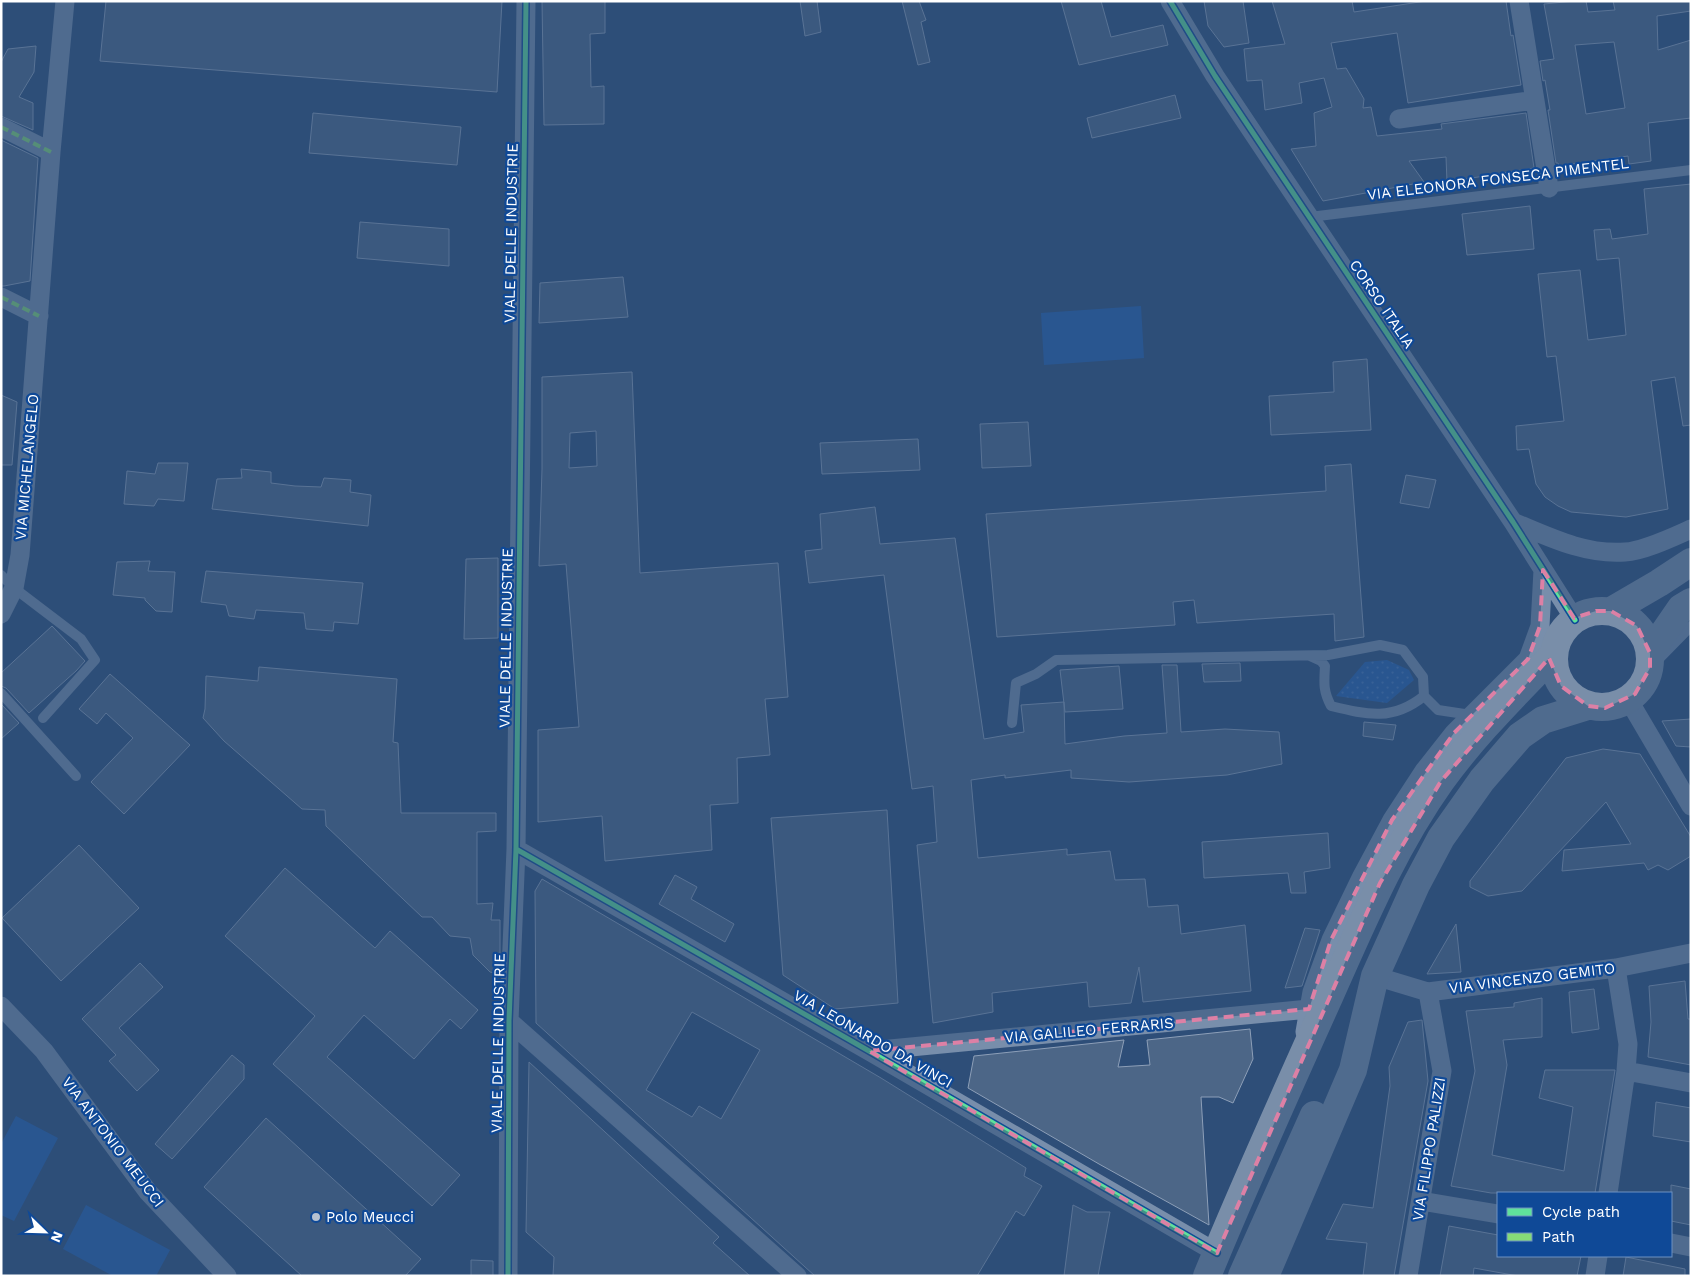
<svg xmlns="http://www.w3.org/2000/svg" width="1692" height="1277" font-family="'Work Sans',sans-serif">
<style>
.grass{fill:url(#grass-dots)}
.pitch{fill:#2460ae}
.building{fill:#4c6687;stroke:#8d9fb8;fill-rule:evenodd}
.lines{fill:none;stroke-linecap:round;stroke-linejoin:round}
.lane{stroke:#788eab;stroke-width:10}
.street{stroke:#788eab;stroke-width:19}
.highway{stroke:#798ea9;stroke-width:28}
.quiet{stroke:#86db77;stroke-width:4;stroke-dasharray:8 4;stroke-linecap:butt}
.cycleway-casing{stroke:#0f4997;stroke-width:8}
.cycleway{stroke:#60e19b;stroke-width:5}
.marked{fill:none;stroke:#dd80a5;stroke-width:4;stroke-dasharray:10 6;stroke-linejoin:round}
.poi-dot{fill:#b6c1d0;stroke:#0f4997;stroke-width:2}
.labels{text-anchor:middle;stroke-width:4.5;stroke-linejoin:round;paint-order:stroke}
.street-label{font-size:15px;fill:#fff;stroke:#0f4997}
.poi-label{font-size:15px;fill:#fff;stroke:#0f4997;text-anchor:start}
</style>
<defs>
<pattern id="grass-dots" width="8" height="8" patternUnits="userSpaceOnUse" patternTransform="scale(1.25)"><rect width="8" height="8" fill="#2460ae"/><path d="M2 2h.1M6 6h.1" fill="none" stroke="#4578ba" stroke-width="1.8" stroke-linecap="round"/></pattern>
</defs>
<rect width="100%" height="100%" fill="#2e4e78"/>
<!-- grass -->
<path class="grass" d="M1387,660l22,10 5,10 -27,23 -51,-7 29,-34z"/>
<!-- pitch -->
<path class="pitch" d="M1141,306l3,52 -100,7 -3,-52z
M16,1116l42,22 -44,83 -13,-6v-71z
M86,1205l84,45 -14,26h-43l-50,-27z"/>
<!-- building -->
<path class="building" d="M106,1h396l-5,91 -397,-31z
M542,1h63v32l-15,1 1,53 13,-1v38l-60,1z
M800,1h17l4,31 -16,4z
M902,1h17l7,19 -5,2 9,40 -12,3z
M1061,1h40l10,36 52,-12 5,20 -89,20z
M1204,1h39l6,42 -25,4 -16,-21z
M1272,1h80l2,11 72,-11h80l5,35 2,-1 8,50 -113,18 -11,-70 -66,10 6,26 9,-1 18,31 -1,9 8,-1 6,29 65,-7 -1,-5 85,-11 8,55 -87,14 -1,-25 -37,4 15,21 -101,19 -32,-52 25,-3 -2,-33 18,-6 -8,-29 -25,5 3,20 -37,7 -3,-30 -15,1 -3,-32 41,-5z
M1575,1h11l2,11 27,-2 -2,-9h78v10l-34,5 1,34 33,-10v78l-43,5 3,38 -22,3 -1,-8 -69,10 -1,-3h-2l-8,-53h2l-5,-30 -2,1 -3,-20 14,-2 -10,-55zM1614,42l11,66 -39,6 -11,-69z
M36,46l-2,26 -15,25 14,6v27l-32,-14v-54l7,-13z
M1175,95l6,23 -89,20 -5,-20z
M313,113l148,14 -4,38 -148,-12z
M1,140l37,18 -8,123 -26,5h-3z
M1691,184v241l-8,1 -8,-49 -24,4 17,128 -42,8 -55,-5 -13,-6 -13,-9 -9,-13 -7,-35 -12,1 -1,-24 48,-5 -8,-65 -9,1 -9,-83 42,-4 8,70 38,-5 -7,-77 -22,2 -3,-30 16,-1 2,10 36,-5 -4,-45z
M1530,206l4,43 -67,6 -5,-41z
M360,222l89,7v37l-92,-8z
M623,277l5,40 -89,6 1,-40z
M1367,359l4,71 -100,5 -2,-39 65,-4 -1,-30z
M632,372l8,201 138,-10 10,134 -23,2 5,56 -33,3 1,45 -28,2 2,45 -107,11 -3,-45 -64,6v-92l41,-3 -13,-163 -27,2 3,-97v-92zM596,431l1,35 -28,2 1,-35z
M1,395l16,7 -5,63h-11z
M1028,422l3,44 -49,2 -2,-44z
M918,439l2,31 -98,4 -2,-31z
M158,463h30l-4,38 -26,-2 -4,7 -30,-2 3,-33 28,3z
M1351,464l13,173 -29,4 -1,-27 -137,9 -3,-23 -21,2 2,23 -178,12 -11,-123 340,-23 -1,-25z
M241,469l30,3v11l24,3 26,1 3,-9 27,2 -1,12 21,3 -3,31 -156,-17 5,-30 25,-1z
M1406,475l30,5 -7,28 -29,-5z
M875,507l5,37 75,-6 29,201 40,-7 -3,-27 43,-3 1,42 59,-8 43,-3 -5,-68h15l4,67 44,-3 54,3 3,32 -55,11 -98,7 -58,-4v-8l-66,8v-3l-34,5 7,78 89,-9v6l43,-4 5,29 30,-1 3,28 30,-2 3,29 64,-9 6,66 -108,11 -4,-35 -8,36 -42,4 -2,-25 -95,11 1,19 -60,11 -16,-178 20,-3 -4,-56 -21,3 -28,-214 -75,8 -4,-32 17,-2 -2,-35z
M498,558v80l-34,1 2,-80z
M150,561l-2,10 27,1 -3,40 -16,-1 -11,-11v-2l-32,-3 4,-33z
M206,571l157,12 -5,41 -24,-2 -1,9 -27,-2 -2,-16 -48,-3 -2,9 -25,-3 -3,-11 -25,-3z
M52,626l33,35 -9,10 -47,42 -23,-25 -5,-2v-13z
M1240,663l1,18 -37,1 -2,-18z
M1119,666l4,43 -58,3 -5,-42z
M259,667l138,12 -4,63 5,1 3,70h95v18l-19,1v72l16,-1 -2,17h9v54l-10,-2 -17,-17 -3,-17 -20,-2 -18,-19h-10l-96,-91 -1,-16 -23,-1 -78,-68 -21,-23 2,-9 1,-33 52,5z
M110,674l80,71 -66,69 -33,-32 42,-44 -27,-25 -9,11 -18,-15z
M1,704l18,19 -18,16z
M1691,719v28l-15,-1 -14,-25z
M1364,722l32,3 -3,15 -30,-4z
M1603,749l37,5 51,83v19l-23,14 -10,-5 -10,5 -4,-7 -82,8 2,-21 67,-6 -25,-42 -84,89 -34,5 -18,-9v-6l96,-123z
M887,810l11,193 -63,6 -52,-34 -12,-157z
M1328,833l2,35 -26,4 2,21h-15l-3,-20 -84,5 -2,-36z
M79,845l60,63 -78,73 -59,-63z
M285,868l90,80 15,-17 88,79 -17,19 -11,-10 -36,40 -50,-44 -37,42 133,118 -28,31 -159,-142 42,-48 -90,-80z
M675,875l22,12 -6,12 43,25 -9,18 -66,-38z
M542,879l339,199 145,90 -2,8 18,10 -18,30 -8,-5 -39,65h-162l-279,-253 -1,-132zM692,1012l68,38 -39,69 -22,-13 -7,11 -46,-27z
M1456,924l5,48 -34,2z
M1305,928l15,2 -18,56 -17,2z
M140,963l23,24 -44,41 40,42 -22,21 -28,-30 7,-6 -34,-36z
M1685,981l3,38h3v46l-43,-8 3,-35 -2,-36z
M1594,989l5,40 -27,4 -3,-41z
M1542,998v39l-39,3 4,25 -15,90 72,16 9,-64 -34,-9 6,-28h70l-20,123h-104l-40,-7 24,-115 -9,-60 48,-4v-4z
M1422,1020l6,61 -34,195h-31l4,-33 -41,-4 17,-35 30,4 17,-122 -1,-19 19,-45z
M1250,1029l3,30 -20,44 -14,-6h-18l8,128 -110,-61 -131,-76 6,-32 150,-16 -6,27 32,-2 -3,-25z
M232,1055l12,10v14l-72,80 -17,-15z
M529,1062l190,175 -6,6 37,33h-197l1,-19 -28,-25z
M1656,1102l35,6v34l-38,-6z
M266,1118l155,141 -16,17h-103l-98,-89z
M1671,1185l20,4v36l-20,-4z
M1073,1205l14,7h23l-12,64h-34z
M1449,1226l49,9v21h83l-4,20h-59l-44,-8 -1,8h-33z
M1626,1257l59,12v7h-62z
M471,1260l22,1v15h-22z"/>
<g class="lines">
<!-- lane -->
<path class="lane" d="M1310,217l381,-47
M1,575l13,13 67,51 14,21 -52,58
M1310,656l11,5 4,5c-1,17 -2,25 6,40 37,9 62,15 93,-10
M1650,668l41,-42
M1,693l75,83
M1012,723l4,-40 20,-9 20,-14 272,-5 52,-10 23,5 20,27 1,19 14,14 33,5"/>
<!-- street -->
<path class="street" d="M1170,1l45,75 298,446 62,98
M1519,1l30,187
M1399,119l136,-19
M1,127l50,25
M1,297l38,19
M1513,522c36,15 72,33 112,30 19,-1 48,-15 66,-23
M1,614l13,-26 6,-33 31,-403 14,-151
M1628,699l63,107
M516,849l353,202 348,202
M1375,976l53,16 188,-24 75,-15
M1,1006l43,45 104,141 79,84
M509,1021l288,255
M1305,1032l7,-40 19,-52 31,-64 30,-56 32,-49 30,-38 74,-74 12,-33 3,-56
M869,1051l440,-42
M1626,1071l65,12
M1608,1193l18,-122 2,-27 -12,-76
M1421,1201l77,13
M1671,1243l20,4
M508,1276l1,-255 7,-172 10,-848
M1408,1276l34,-205 -14,-79
M1595,1276l3,-20"/>
<!-- highway -->
<path class="highway" d="M1554 659a48 48 0 1 1 96 0a48 48 0 1 1-96 0Z
M1611,611l48,-28 32,-21
M1650,653l31,-45 10,-6
M1207,1276c39,-95 81,-188 123,-281 33,-74 64,-148 111,-214 33,-46 74,-86 113,-127
M1242,1276l72,-161
M1265,1276l88,-206 22,-94 41,-91 25,-47 41,-58 38,-44 23,-16 45,-14"/>
<!-- quiet -->
<path class="quiet" d="M1,127l50,25
M1,297l38,19"/>
<defs>
<path id="cycleway" d="M1170,1l45,75 298,446 62,98
M516,849l353,202 348,202
M508,1276l1,-255 7,-172 10,-848"/>
</defs>
<!-- cycleway casing -->
<use href="#cycleway" class="cycleway-casing"/>
<!-- cycleway -->
<use href="#cycleway" class="cycleway"/>
</g>
<!-- marked area -->
<path d="M0 0H1692V1277H0ZM1543,570l31,48 22,-7h15l26,15 13,27v15l-15,26 -30,14 -17,-2 -27,-20 -12,-28 -108,123 -61,102 -163,370 -348,-202 440,-42 22,-69 61,-120 62,-87 74,-74 12,-33z" fill="#2e4e78" fill-opacity=".55" fill-rule="evenodd"/>
<path class="marked" d="M1543,570l31,48 22,-7h15l26,15 13,27v15l-15,26 -30,14 -17,-2 -27,-20 -12,-28 -108,123 -61,102 -163,370 -348,-202 440,-42 22,-69 61,-120 62,-87 74,-74 12,-33z"/>
<!-- markers -->
<circle class="poi-dot" cx="316" cy="1217" r="5"/>
<g class="labels">
<!-- street labels -->
<g class="street-label">
<text transform="translate(1498 179) rotate(-7)" y="5">VIA ELEONORA FONSECA PIMENTEL</text>
<text transform="translate(511 233) rotate(-89)" y="5">VIALE DELLE INDUSTRIE</text>
<text transform="translate(1382 304) rotate(56)" y="5">CORSO ITALIA</text>
<text transform="translate(27 467) rotate(-85)" y="5">VIA MICHELANGELO</text>
<text transform="translate(506 638) rotate(-89)" y="5">VIALE DELLE INDUSTRIE</text>
<text transform="translate(1532 978) rotate(-7)" y="5">VIA VINCENZO GEMITO</text>
<text transform="translate(1089 1030) rotate(-5)" y="5">VIA GALILEO FERRARIS</text>
<text transform="translate(873 1039) rotate(30)" y="5">VIA LEONARDO DA VINCI</text>
<text transform="translate(498 1043) rotate(-89)" y="5">VIALE DELLE INDUSTRIE</text>
<text transform="translate(113 1142) rotate(53)" y="5">VIA ANTONIO MEUCCI</text>
<text transform="translate(1429 1149) rotate(-81)" y="5">VIA FILIPPO PALIZZI</text>
</g>
<!-- poi labels -->
<g class="poi-label">
<text x="326" y="1222">Polo Meucci</text>
</g>
</g>
<!-- border -->
<rect width="1692" height="1277" fill="none" stroke="#ffffff" stroke-width="5"/>
<!-- legend -->
<rect x="1497" y="1192" width="175" height="65" fill="#0f4997" stroke="#6f92c1"/>
<rect x="1507" y="1208" width="25" height="8" fill="#60e19b" stroke="#6f92c1"/>
<text x="1542" y="1217" font-size="15" fill="#ffffff">Cycle path</text>
<rect x="1507" y="1233" width="25" height="8" fill="#86db77" stroke="#6f92c1"/>
<text x="1542" y="1242" font-size="15" fill="#ffffff">Path</text>
<!-- north arrow -->
<g transform="translate(45 1232) rotate(113)" stroke="#0f4997" stroke-width="4" paint-order="stroke">
<path d="M0-4L9 19L0 12L-9 19Z" fill="#ffffff"/>
<text y="-8" font-size="14" font-weight="bold" text-anchor="middle" fill="#ffffff">N</text>
</g>
</svg>
